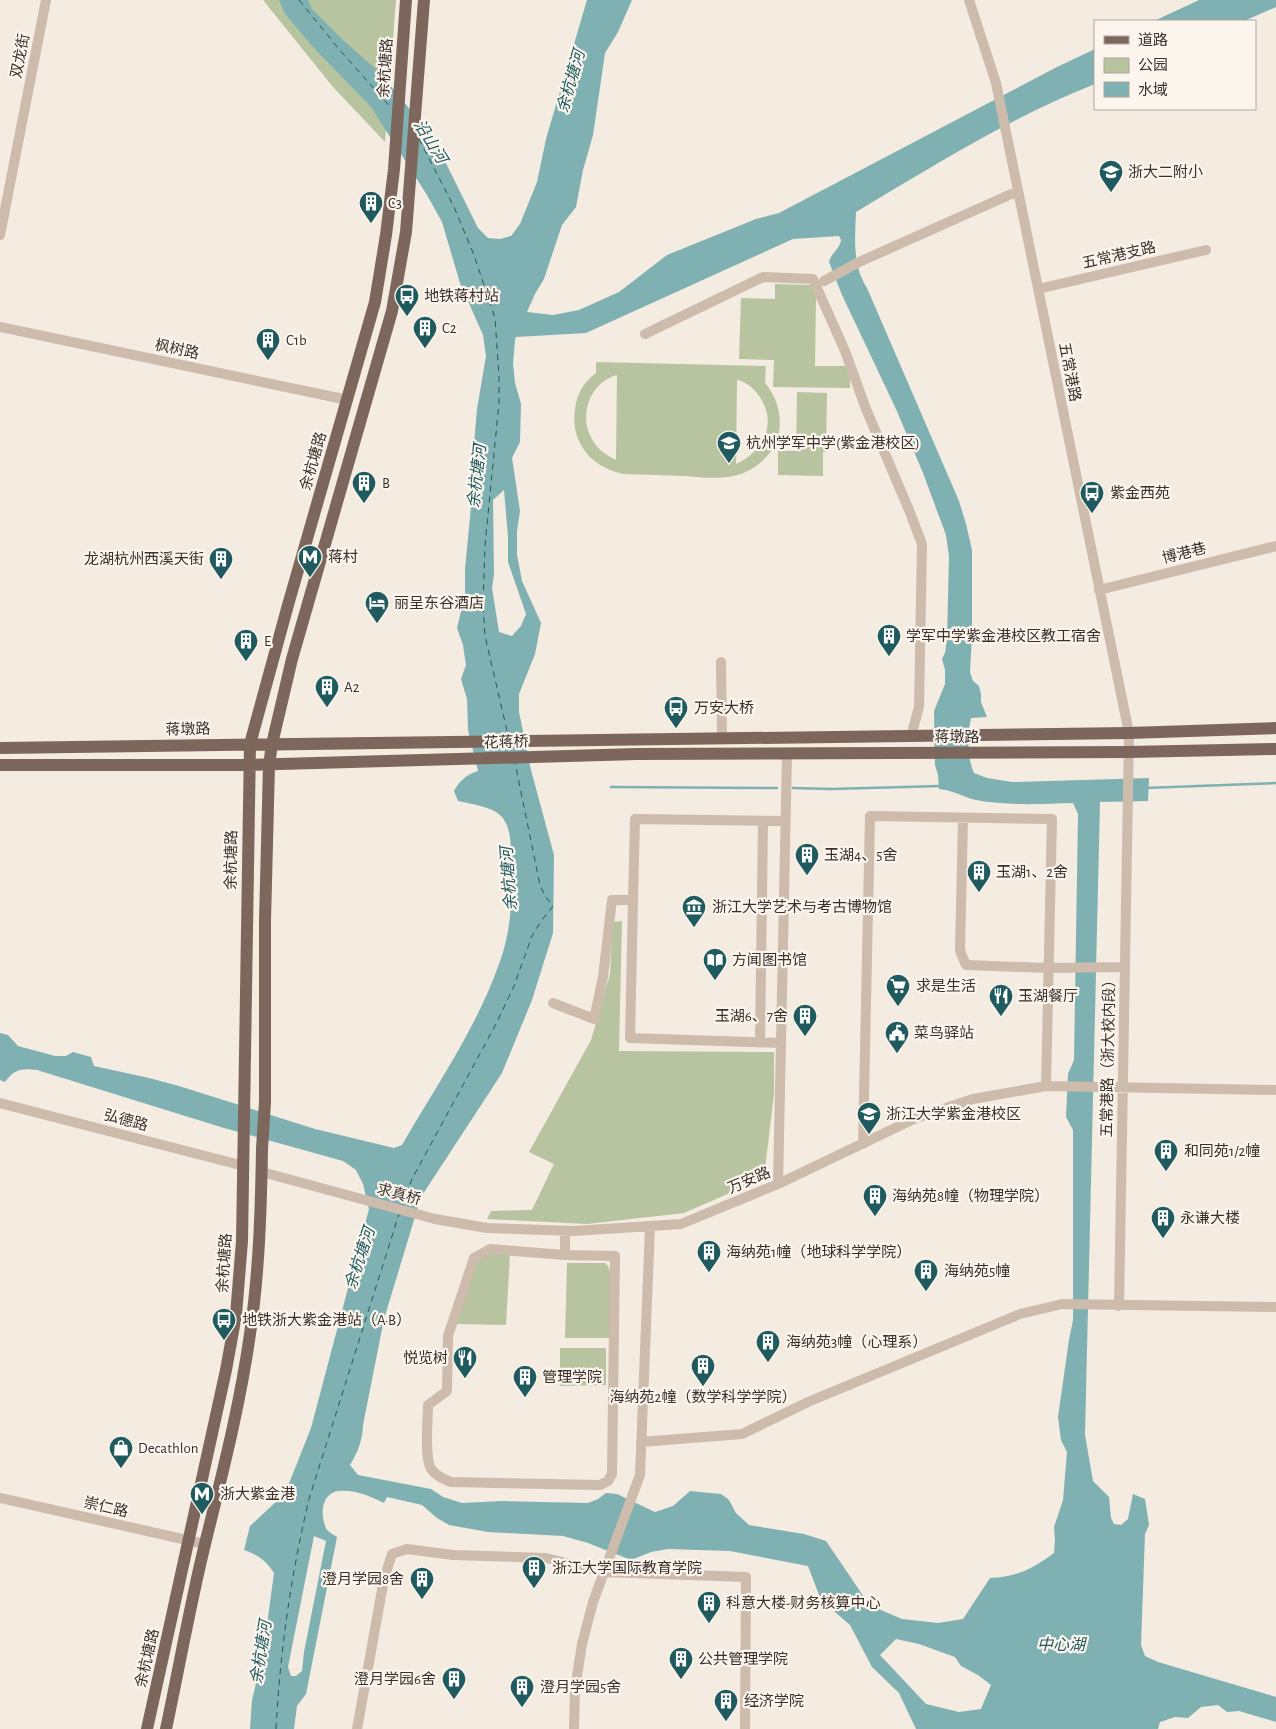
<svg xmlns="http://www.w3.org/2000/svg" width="1276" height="1729" font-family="'Alegreya Sans','Noto Sans SC',sans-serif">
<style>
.green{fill:#b8c4a0;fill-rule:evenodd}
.water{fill:#7fb0b2;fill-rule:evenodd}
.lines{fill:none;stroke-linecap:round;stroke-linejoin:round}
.stream{stroke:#7fb0b2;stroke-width:2.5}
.ferry{stroke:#1f5a5e;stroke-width:1;stroke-dasharray:6 5;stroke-linecap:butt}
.minor{stroke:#cdbbac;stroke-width:10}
.major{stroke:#7d675c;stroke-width:12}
.major-bridge{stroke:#7d675c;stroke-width:12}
.labels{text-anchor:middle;stroke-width:4.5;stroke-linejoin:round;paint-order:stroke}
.street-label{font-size:15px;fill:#3b302b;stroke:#fbf5ee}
.poi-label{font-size:15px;fill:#3b302b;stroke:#fbf5ee;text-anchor:start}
.water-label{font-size:16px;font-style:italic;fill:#1f5a5e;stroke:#fbf5ee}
</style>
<rect width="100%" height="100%" fill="#f4ebe1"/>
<!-- green -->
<path class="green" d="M263,0h133l-11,142 -52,-55z
M775,284l36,1 5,10 -1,71h30l5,10v12l-77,-1 1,-27 -35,-1 2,-61 34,1z
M596,362l170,4 -1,17c12,14 17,32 14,50 -5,24 -29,42 -53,44 -13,2 -28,0 -42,-1 -20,-1 -41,-1 -61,-2 -32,-7 -53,-32 -48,-65 2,-15 8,-26 21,-36zM617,375l-1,84v1c-10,-5 -19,-11 -24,-21 -14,-23 -2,-57 25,-64zM737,380c7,1 14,6 19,12 23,27 10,58 -20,72z
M797,392l30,1 -1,59h-3v24l-45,-1v-24h18z
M622,921l-3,130 155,1v42l-9,75 -12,14 -69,30 -97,11 -100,-5 4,-8 41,-1 22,-46 -25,-12 62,-112 19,-66 3,-52z
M489,1254h21l-4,71 -50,-1 20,-62z
M567,1263h38l3,3 3,9 -1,63h-45z
M560,1348h46v37l-46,1z"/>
<!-- water -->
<path class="water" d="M279,0h29l4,9 30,30 37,33 54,65 45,91 10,10 12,1 11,-3 9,-12 17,-42 9,-43 41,-139h45l-14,32 -13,21 -12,82 -10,35 -7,37 -14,18 -18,54 -9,15 -8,18 26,3 26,-5 40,-18 48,-37 89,-36 23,-6 278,-146 38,-18v35c-84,33 -162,82 -239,128 -1,26 -4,53 11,76l92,213 7,23 6,26v85l-2,37 3,9 6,5 2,8v8l6,15 -16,1c-4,17 -4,40 3,55l13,5 25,4 137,-4 -1,23 -48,1 -15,633 8,46 16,16 2,21 3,6 7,1 7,-6 5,-25 12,5 4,26 -4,9 -4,111 4,11 13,6 118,35v25l-37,-11 -12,1 -9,-7 -17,2 -13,11 -13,-1 -15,5 -2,7h-242l-17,-36 -27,-26 -22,-42 -29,-25 -13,-34 -78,-15 -62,-2 -17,3 -20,8 -43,-17 -25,-7 -75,-4 -39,-7 -12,-7 -15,-13 -35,-8 -3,6c-14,-7 -30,-14 -46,-12 -18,3 -18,26 -11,39 2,2 7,5 10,7l-31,157 -9,12 -3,23h-44l2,-29 11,-46 11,-81c-8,-13 -16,-18 -30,-23l6,-24 28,-26 10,-14 23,-58 58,-219 -6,-25 -7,-14 -13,-9 -119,-33 -187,-58c-15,-2 -23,-1 -32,12l-5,-2v-47l8,2 10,11 37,10h11l7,-4 18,5 3,9 55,12 30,8 136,43 79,19 8,-3c34,-59 74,-116 97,-181 12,-31 14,-67 12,-101 0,-14 1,-36 -10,-47 -10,-10 -30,-12 -43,-15l-4,-10c6,-11 12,-16 24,-20l-10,-41 -1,-31 -6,-20 5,-14 -3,-20 -6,-17 8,-33v-26l6,-62 -1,-17 7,-81 9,-53 -3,-21 -23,-52 -18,-61 -15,-27 -56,-88 -58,-60 -28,-33zM839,236l2,4c-1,9 -10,13 -12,22l13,33 54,114 27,64 23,62 3,21 -2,83 -2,14 -3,6 3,11v14l-11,27 1,54 3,10 1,14c14,1 24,8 37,11 32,6 65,4 97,3l5,11 -4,246 -6,14 -2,43 7,13v190l-4,20 -11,77 3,23 6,12 -4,48 -9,27 1,13 -1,13c-22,16 -37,24 -64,25l-27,41 -25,4 -36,-4 -21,-9 -15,-10 -40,-59 -22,-7 -55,-9 -13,-12 -7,-13 -8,-6 -31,-3 -17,15 -18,6 -38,-18 -11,-1 -8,6 -10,4 -86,-2 -40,2 -19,-6 -12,-8 -73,-14 -8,-10c7,-11 13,-26 13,-40l21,-106 37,-122 81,-124 30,-73 21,-67 1,-78 -23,-85 -12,-58v-18l16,-40 6,-31 -19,-42 -5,-26v-24l3,-20 -8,-53 8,-16 1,-38 -6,-21 -2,-20 2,-23 1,-3 70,-4 207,-94zM504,490l4,47v25l18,52 -5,12 -9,10 -13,-4 -7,-44 2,-14 -1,-74zM314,1536l12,5 -22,111 -2,19 -6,5h-5l-3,-9zM896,1639l23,5 36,13 6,9 17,9 13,10 -10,24 -22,3 -33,-8 -46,-49z
M1199,0h77v7l-32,14h-90z"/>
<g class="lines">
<!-- stream -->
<path class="stream" d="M611,787l166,1
M793,788l38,1 109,-3
M1145,788l131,-5"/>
<!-- ferry -->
<path class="ferry" d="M299,0l39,48 55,62
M419,139l35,68 20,48 21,63 4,59v26l-14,142 -2,62 2,29 23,99
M402,1205l10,-26 83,-153 19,-40 18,-50 9,-15 12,-15 -8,-10 -5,-11 -25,-122
M276,1729c4,-78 15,-154 33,-230l90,-285"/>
<!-- minor -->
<path class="minor" d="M969,0l27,83 133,650 -10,573
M0,235l46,-235
M824,281l35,-19 159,-71
M1038,289l168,-39
M0,327l348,73
M645,334l118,-57 50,2 32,72 21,58 43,101 13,34 -3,163 -8,29
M1099,590l177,-44
M721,662l1,77
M963,818l-3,133 6,14 82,3 77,-1
M633,900l-3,138 151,5
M553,1003l41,16 9,-42 9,-77h21l2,-81 149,2
M760,1042l3,-221
M0,1103l244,63
M863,1144l7,-328 182,3 -6,267
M262,1172l173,47 52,9 87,3 107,-7 97,-40 138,-66 57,-19 73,-13 230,4
M778,1184l9,-431
M565,1231v24l50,1 -3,218 -4,7 -8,4 -149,-3c-8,-3 -15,-6 -20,-13 -7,-13 -3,-49 -3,-64l19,-14 1,-55 26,-78 16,-9 75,6
M641,1442l101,-8 66,-32 212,-88 42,-10 214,3
M0,1498l205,46
M357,1729l27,-150 8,-25 15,-5 46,6 93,3 58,14 142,5 -1,152
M574,1729l1,-40 7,-45 11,-42 47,-127 10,-248"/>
<!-- major -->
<path class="major" d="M0,748l1129,-15 147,-5
M0,765h249l388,-11 492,-2 147,-3
M265,1102v-181l4,-156 3,-21 20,-85 100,-348 14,-79 18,-232
M147,1729l79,-359 10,-55 6,-74 8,-497 38,-139 87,-303 11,-67 8,-66 12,-169
M166,1729c13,-61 24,-124 39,-185 17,-69 35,-139 45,-210 9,-61 11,-123 12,-185"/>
<!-- major-bridge -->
<path class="major-bridge" d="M262,1149l3,-47"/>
</g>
<!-- icons -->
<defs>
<symbol id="school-pin" viewBox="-11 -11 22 30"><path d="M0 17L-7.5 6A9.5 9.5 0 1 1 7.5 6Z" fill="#1f5a5e" stroke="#fbf5ee"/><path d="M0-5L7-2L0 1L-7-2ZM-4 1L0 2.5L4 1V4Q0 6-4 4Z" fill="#fff"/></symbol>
<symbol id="building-pin" viewBox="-11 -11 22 30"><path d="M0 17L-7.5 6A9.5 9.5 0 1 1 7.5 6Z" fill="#1f5a5e" stroke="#fbf5ee"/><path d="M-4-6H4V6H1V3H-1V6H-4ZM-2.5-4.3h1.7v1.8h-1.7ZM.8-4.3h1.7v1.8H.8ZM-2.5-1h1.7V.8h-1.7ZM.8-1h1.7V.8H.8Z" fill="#fff"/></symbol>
<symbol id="bus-pin" viewBox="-11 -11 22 30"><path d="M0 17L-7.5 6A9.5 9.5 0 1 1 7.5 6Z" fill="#1f5a5e" stroke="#fbf5ee"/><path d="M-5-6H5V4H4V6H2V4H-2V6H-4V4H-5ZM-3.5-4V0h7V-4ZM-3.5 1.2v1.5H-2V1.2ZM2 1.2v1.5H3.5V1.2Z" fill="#fff"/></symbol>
<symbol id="metro-pin" viewBox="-11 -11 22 30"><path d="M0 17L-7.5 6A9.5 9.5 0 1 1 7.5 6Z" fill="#1f5a5e" stroke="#fbf5ee"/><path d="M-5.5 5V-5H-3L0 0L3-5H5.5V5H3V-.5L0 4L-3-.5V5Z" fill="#fff"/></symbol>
<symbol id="hotel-pin" viewBox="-11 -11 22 30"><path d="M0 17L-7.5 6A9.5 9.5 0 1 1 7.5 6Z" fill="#1f5a5e" stroke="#fbf5ee"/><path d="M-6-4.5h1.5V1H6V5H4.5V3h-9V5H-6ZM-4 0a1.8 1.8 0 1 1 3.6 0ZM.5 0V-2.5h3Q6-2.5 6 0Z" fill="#fff"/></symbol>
<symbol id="museum-pin" viewBox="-11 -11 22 30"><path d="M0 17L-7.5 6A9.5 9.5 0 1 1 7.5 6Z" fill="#1f5a5e" stroke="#fbf5ee"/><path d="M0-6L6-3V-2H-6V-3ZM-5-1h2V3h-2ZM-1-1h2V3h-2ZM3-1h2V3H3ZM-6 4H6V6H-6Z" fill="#fff"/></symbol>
<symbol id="library-pin" viewBox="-11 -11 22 30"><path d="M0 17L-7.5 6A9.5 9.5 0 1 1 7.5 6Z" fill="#1f5a5e" stroke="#fbf5ee"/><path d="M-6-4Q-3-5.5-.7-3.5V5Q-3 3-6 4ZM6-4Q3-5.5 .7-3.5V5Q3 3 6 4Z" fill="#fff"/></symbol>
<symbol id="supermarket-pin" viewBox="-11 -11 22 30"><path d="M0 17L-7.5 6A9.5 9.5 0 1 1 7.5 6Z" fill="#1f5a5e" stroke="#fbf5ee"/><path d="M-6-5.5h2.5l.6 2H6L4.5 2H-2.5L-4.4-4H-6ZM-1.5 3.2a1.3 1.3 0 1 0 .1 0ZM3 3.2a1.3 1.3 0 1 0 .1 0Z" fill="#fff"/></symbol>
<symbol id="restaurant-pin" viewBox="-11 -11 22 30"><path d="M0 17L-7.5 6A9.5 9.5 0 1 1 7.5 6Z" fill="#1f5a5e" stroke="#fbf5ee"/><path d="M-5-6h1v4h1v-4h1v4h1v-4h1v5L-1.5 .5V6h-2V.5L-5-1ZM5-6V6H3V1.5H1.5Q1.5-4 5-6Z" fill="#fff"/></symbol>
<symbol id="civic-pin" viewBox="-11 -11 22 30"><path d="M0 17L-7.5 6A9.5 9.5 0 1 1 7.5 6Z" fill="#1f5a5e" stroke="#fbf5ee"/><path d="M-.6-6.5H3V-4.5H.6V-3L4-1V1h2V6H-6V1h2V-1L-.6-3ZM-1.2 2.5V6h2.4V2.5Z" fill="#fff"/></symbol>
<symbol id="university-pin" viewBox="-11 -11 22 30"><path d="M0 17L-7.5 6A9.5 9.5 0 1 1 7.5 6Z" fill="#1f5a5e" stroke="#fbf5ee"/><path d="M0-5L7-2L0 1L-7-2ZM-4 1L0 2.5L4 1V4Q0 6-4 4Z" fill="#fff"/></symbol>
<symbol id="shop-pin" viewBox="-11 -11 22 30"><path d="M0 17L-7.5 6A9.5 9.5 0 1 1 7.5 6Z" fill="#1f5a5e" stroke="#fbf5ee"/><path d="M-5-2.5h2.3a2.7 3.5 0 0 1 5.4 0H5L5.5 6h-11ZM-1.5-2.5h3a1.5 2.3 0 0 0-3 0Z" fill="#fff"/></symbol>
</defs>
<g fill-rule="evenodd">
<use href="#school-pin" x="1097" y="158" width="28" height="38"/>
<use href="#building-pin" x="357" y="189" width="28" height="38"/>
<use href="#bus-pin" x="393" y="282" width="28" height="38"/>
<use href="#building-pin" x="411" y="314" width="28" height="38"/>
<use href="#building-pin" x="254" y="326" width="28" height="38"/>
<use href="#school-pin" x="715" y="429" width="28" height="38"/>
<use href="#building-pin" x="350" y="469" width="28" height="38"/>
<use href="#bus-pin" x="1078" y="479" width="28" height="38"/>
<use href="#metro-pin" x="296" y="543" width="28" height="38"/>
<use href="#building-pin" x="207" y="545" width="28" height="38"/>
<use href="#hotel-pin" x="363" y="589" width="28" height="38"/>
<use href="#building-pin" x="875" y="622" width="28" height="38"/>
<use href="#building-pin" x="232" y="627" width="28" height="38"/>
<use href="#building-pin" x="313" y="673" width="28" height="38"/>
<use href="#bus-pin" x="662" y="694" width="28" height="38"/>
<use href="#building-pin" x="793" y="841" width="28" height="38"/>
<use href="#building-pin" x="965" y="858" width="28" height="38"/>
<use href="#museum-pin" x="680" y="893" width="28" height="38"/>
<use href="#library-pin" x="701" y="946" width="28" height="38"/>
<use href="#supermarket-pin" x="884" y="972" width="28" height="38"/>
<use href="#restaurant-pin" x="987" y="982" width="28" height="38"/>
<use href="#building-pin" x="791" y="1002" width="28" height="38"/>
<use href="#civic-pin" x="883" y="1019" width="28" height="38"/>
<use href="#university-pin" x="855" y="1100" width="28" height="38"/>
<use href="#building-pin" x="1152" y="1137" width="28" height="38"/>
<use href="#building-pin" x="861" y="1182" width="28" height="38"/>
<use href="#building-pin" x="1149" y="1204" width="28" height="38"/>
<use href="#building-pin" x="695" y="1238" width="28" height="38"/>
<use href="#building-pin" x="912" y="1257" width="28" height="38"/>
<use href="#bus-pin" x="210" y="1306" width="28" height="38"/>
<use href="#building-pin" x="754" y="1328" width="28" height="38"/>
<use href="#restaurant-pin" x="451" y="1344" width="28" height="38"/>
<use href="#building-pin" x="689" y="1352" width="28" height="38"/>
<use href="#building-pin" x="511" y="1363" width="28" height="38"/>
<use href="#shop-pin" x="107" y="1434" width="28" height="38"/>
<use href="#metro-pin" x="188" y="1480" width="28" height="38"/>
<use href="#building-pin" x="520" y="1554" width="28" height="38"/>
<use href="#building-pin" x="408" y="1565" width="28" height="38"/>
<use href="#building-pin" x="695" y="1589" width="28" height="38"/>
<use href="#building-pin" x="667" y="1645" width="28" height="38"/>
<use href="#building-pin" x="440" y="1665" width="28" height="38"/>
<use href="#building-pin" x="508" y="1673" width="28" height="38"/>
<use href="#building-pin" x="712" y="1687" width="28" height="38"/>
</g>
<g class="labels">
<!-- street labels -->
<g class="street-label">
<text transform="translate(20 56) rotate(-79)" y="5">双龙街</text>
<text transform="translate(385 68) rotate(-86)" y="5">余杭塘路</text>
<text transform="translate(1119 255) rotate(-13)" y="5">五常港支路</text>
<text transform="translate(177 349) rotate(12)" y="5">枫树路</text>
<text transform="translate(1070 372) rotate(79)" y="5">五常港路</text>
<text transform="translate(313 461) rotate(-74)" y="5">余杭塘路</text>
<text transform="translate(1184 553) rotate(-14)" y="5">博港巷</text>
<text transform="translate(188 729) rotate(-1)" y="5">蒋墩路</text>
<text x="957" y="742">蒋墩路</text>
<text transform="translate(506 742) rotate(-2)" y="5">花蒋桥</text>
<text transform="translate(231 860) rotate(-89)" y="5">余杭塘路</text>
<text transform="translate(1108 1055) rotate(-89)" y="5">五常港路（浙大校内段）</text>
<text transform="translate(126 1120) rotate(15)" y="5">弘德路</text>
<text transform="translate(749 1180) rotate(-23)" y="5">万安路</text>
<text transform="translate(399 1194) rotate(15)" y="5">求真桥</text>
<text transform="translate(224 1263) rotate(-86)" y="5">余杭塘路</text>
<text transform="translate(106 1507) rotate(13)" y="5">崇仁路</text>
<text transform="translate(147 1658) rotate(-77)" y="5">余杭塘路</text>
</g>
<!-- poi labels -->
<g class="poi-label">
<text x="1128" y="177">浙大二附小</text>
<text x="388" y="208">C3</text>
<text x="424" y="301">地铁蒋村站</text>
<text x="442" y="333">C2</text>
<text x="286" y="345">C1b</text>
<text x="746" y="448">杭州学军中学(紫金港校区)</text>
<text x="382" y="488">B</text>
<text x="1110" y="498">紫金西苑</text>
<text x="328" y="562">蒋村</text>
<text x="204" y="564" text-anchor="end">龙湖杭州西溪天街</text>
<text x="394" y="608">丽呈东谷酒店</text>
<text x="906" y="641">学军中学紫金港校区教工宿舍</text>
<text x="264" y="646">E</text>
<text x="344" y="692">A2</text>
<text x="694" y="713">万安大桥</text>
<text x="824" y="860">玉湖4、5舍</text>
<text x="996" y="877">玉湖1、2舍</text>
<text x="712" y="912">浙江大学艺术与考古博物馆</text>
<text x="732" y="965">方闻图书馆</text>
<text x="916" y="991">求是生活</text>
<text x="1018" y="1001">玉湖餐厅</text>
<text x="788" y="1021" text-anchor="end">玉湖6、7舍</text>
<text x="914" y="1038">菜鸟驿站</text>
<text x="886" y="1119">浙江大学紫金港校区</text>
<text x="1184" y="1156">和同苑1/2幢</text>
<text x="892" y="1201">海纳苑8幢（物理学院）</text>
<text x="1180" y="1223">永谦大楼</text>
<text x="726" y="1257">海纳苑1幢（地球科学学院）</text>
<text x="944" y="1276">海纳苑5幢</text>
<text x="242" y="1325">地铁浙大紫金港站（A·B）</text>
<text x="786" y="1347">海纳苑3幢（心理系）</text>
<text x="448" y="1363" text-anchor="end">悦览树</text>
<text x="542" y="1382">管理学院</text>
<text x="703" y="1402" text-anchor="middle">海纳苑2幢（数学科学学院）</text>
<text x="138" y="1453">Decathlon</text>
<text x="220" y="1499">浙大紫金港</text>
<text x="552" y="1573">浙江大学国际教育学院</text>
<text x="404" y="1584" text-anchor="end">澄月学园8舍</text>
<text x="726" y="1608">科意大楼-财务核算中心</text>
<text x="698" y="1664">公共管理学院</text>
<text x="436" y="1684" text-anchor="end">澄月学园6舍</text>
<text x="540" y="1692">澄月学园5舍</text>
<text x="744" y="1706">经济学院</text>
</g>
<!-- water labels -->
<g class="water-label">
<text transform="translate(570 81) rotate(-74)" y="6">余杭塘河</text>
<text transform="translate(431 141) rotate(58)" y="6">沿山河</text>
<text transform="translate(476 476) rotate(-84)" y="6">余杭塘河</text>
<text transform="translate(508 879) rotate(-94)" y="6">余杭塘河</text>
<text transform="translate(359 1258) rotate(-72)" y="6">余杭塘河</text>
<text x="1061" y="1650">中心湖</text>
<text transform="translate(260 1652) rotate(-81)" y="6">余杭塘河</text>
</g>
</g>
<!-- legend -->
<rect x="1094" y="20" width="162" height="90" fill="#fbf5ee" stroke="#aea6a0"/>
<rect x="1104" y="36" width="25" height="8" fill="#7d675c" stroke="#aea6a0"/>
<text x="1138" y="45" font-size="15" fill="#3b302b">道路</text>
<rect x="1104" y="58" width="25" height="15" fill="#b8c4a0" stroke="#aea6a0"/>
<text x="1138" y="70" font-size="15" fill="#3b302b">公园</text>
<rect x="1104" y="82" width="25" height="15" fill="#7fb0b2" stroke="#aea6a0"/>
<text x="1138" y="95" font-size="15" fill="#3b302b">水域</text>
</svg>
